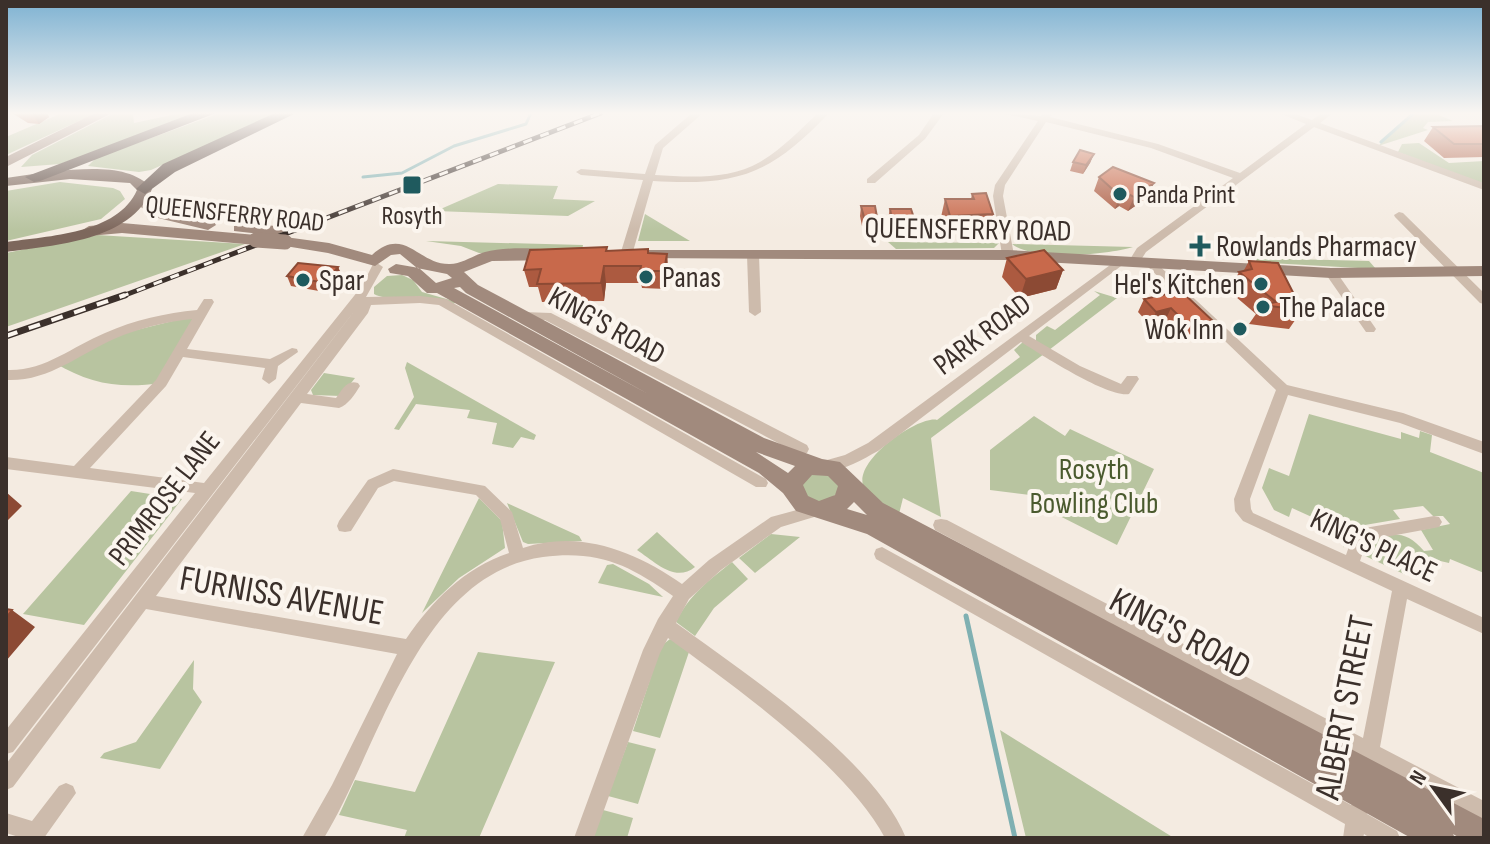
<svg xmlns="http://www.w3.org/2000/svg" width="1490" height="844" font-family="'Sofia Sans Condensed',sans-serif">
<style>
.green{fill:#b8c4a0}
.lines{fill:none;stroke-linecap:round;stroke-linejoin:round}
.stream-far1{stroke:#7fb0b2;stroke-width:3}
.stream{stroke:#7fb0b2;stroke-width:5}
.street{fill:#cdbbac;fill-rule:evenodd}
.secondary{fill:#a18a7d;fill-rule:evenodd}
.primary{fill:#7d675c;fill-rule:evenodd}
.highway{fill:#5c4a42;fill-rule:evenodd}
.rail-far1-casing{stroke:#3b302b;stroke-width:5}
.rail-casing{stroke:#3b302b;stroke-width:7}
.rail-far1{stroke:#fbf5ee;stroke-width:3;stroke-dasharray:9;stroke-linecap:butt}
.rail{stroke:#fbf5ee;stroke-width:4;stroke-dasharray:12;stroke-linecap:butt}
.secondary-bridge{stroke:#a18a7d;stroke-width:15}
.wall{fill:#ac5a40}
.shaded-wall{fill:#8c4a34}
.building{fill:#c8694b;stroke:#8c4a34;stroke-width:2}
.poi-dot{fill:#1f5a5e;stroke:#fbf5ee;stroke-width:3}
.labels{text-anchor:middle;stroke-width:8;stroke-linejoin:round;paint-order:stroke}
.far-poi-label{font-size:26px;fill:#3b302b;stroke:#fbf5ee;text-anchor:start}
.far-street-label{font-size:26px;fill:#3b302b;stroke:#fbf5ee}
.street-label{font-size:30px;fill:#3b302b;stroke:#fbf5ee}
.poi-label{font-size:30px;fill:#3b302b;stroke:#fbf5ee;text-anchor:start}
.park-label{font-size:30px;fill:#4a5a2e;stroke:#fbf5ee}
.near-street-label{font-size:36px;fill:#3b302b;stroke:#fbf5ee}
</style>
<rect width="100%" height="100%" fill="#f4ebe1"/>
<!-- green -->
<path class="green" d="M62,113h34l-90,42v-18z
M114,113h19l1,10 47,-10h19l-140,51 -39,3 11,-12z
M220,113h58l-127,57 -12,2 -51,-6 8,-8z
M1416,113h18l19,8 -25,1 -5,6 5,2 -50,16z
M1419,143l30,20 35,-2v24l-86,-33 4,-8z
M60,182l53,6 7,3 5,8 -24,20 -95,22v-50z
M498,184l60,2 -5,13 42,2 -27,15 -132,-5z
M645,214l45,27h-52z
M97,235l148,9 -239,83v-74z
M426,241l157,4 -1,7 -103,1 -18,-7z
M888,242l111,1 -5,5 -98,1z
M1012,244l121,3c-25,8 -101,14 -121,-3z
M1255,258l114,3 7,8 -108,-6 -9,3z
M402,275l11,5 9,12 35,10 -4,2c-27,-13 -61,0 -79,-10v-7l13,-11z
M1094,291l23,7 -68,52 -13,-8v-7l11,-9 8,4 45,-35z
M201,314l-40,69c-41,6 -71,1 -106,-20l53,-26z
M1024,341l20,13 -113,84 10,79 -38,-19 -4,16c-11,-7 -30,-13 -35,-26 -13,-27 56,-73 73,-68l83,-63 -6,-7z
M407,362l129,73 -2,5 -13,-3 -8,11 -21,-4 5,-21 -30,-5 3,-8 -54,-6 -17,26 -5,-1 20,-32 -9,-29z
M324,373l31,5 -14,18 -28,-1 -2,-5z
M1309,414l92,25v-7l18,6 1,-7 12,4 -2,17 54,21v100l-34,-14 -1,4 -13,-3 -2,7 -23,-10 -5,18 -43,-20 5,-16c25,-6 38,-9 56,12l9,-1 -12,-20 29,-6 -7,-8h-10l-10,-10 -30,4 7,9 -41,7 -9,8 -7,14 4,-15 -55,-25 -3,9 -15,-7 -12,-22 7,-20 20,8z
M1034,416l31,20 5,-7 84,40 -37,76 -89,-45 2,-5 -40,-5v-40z
M812,472l24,5 4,15 -20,12 -17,-9v-16z
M131,491l51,8 -98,126 -61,-11z
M479,498l23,23 3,27 -46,30 -37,35z
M507,503l72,33 3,5 -54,3 -5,-2z
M657,532l38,35c-20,16 -40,-5 -58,-17z
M771,534l29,3 -45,36 -16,-15z
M732,562l16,17 -34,29 -19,28 -19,-14c13,-27 33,-42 56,-60z
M613,564l36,20 14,13 -65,-14 9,-18z
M670,639l20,10 -30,89 -27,-7 28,-85z
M478,652l77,10 -76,176h-75l3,-8 -68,-15 16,-35 60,12z
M194,660l-1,29 9,13 -42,67 -60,-11 4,-5 32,-11z
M1000,730l174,108h-148z
M628,742l28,7 -18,55 -30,-8z
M603,810l30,8 -6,20h-34z"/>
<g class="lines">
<!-- stream-far1 -->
<path class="stream-far1" d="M1381,142l33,-29
M363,177l39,-4 52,-27 72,-22 5,-11"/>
<!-- stream -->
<path class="stream" d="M966,616l49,222"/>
<!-- street -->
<path class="street" d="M692,113h11l-40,35 -8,27c34,2 74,5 105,-13 22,-13 40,-32 58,-49h11c-59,62 -91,73 -176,68l-21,74 -2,2h-8l-2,-2 23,-75 -62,-5 -5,-3 5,-3 64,5 10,-29z
M934,113h10l-19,26 -50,44h-8v-4l52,-44z
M1000,113l41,3 2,-3h10l-3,4 108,27 82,29 66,-49 -27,-11h14l19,7 10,-7h11l-13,10 164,60v7l-170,-63 -168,125 -7,11 -4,2 -6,-4 8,-13 96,-70 -82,-30 -105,-26 -41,63 -2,11 11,59 -6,3 -6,-3 -9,-59 2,-11 43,-64z
M1399,212l4,1 81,80v11l-4,-1 -85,-86 -1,-2z
M753,252l6,3 2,57 -6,4 -6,-4 -2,-57z
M1121,257l6,4 -2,2 -96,73 51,30 41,18 6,-8h10l2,3 -10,15c-21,4 -87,-39 -108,-52l-143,109c-17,9 -38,23 -58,19l-2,-4 2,-4 25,-7 23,-12z
M1149,258l4,2 134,125 116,28 81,29v12l-84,-31 -112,-28 -38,104 1,10 2,4 93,42 7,-20 6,-6 75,-13 5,1 3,5 -3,5 -5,1 -65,12 -3,3 -6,18 124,57v16l-77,-35 -27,148 104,54v21l-109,-57 -7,4 -7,-3 -2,-10 -424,-226 -2,-5 2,-5 6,-1 6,1 416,218 29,-147 -149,-70 -8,-10 -1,-12 42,-109 -131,-126 -2,-2z
M377,263l6,4 -17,30 54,-1 26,3 320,180 2,4 -2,4h-10l-317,-182 -19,-2 -49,2 -3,8 -61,81 29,4c6,-8 11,-19 22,-15l2,3c-5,8 -12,19 -21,22l-38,-5 -145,193 250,43c26,-38 58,-71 103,-86l-9,-34 -24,-24 -82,-14 -16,7 -27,43 -6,1 -6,-1 -2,-5 2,-5 29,-41 25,-11 92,17 27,26 11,36c57,-19 113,4 159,36l27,-24 62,-43 48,-13 5,2 3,4 -3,4 -43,13 -60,43 -32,29 -13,24c69,50 198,136 230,215h-21c-39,-73 -150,-151 -217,-200l-8,15 -66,185h-20l69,-188 15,-31 15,-23c-44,-31 -74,-46 -130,-39 -125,17 -163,189 -219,281h-22l30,-53 65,-131 -251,-45 -133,178 -7,3v-26l353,-459 -346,447 -7,2v-24l189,-237 -189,-24v-12l68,9 82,-86 36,-61c-27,3 -53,9 -78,20 -36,16 -66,43 -108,41v-10c38,2 65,-23 99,-37 29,-13 61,-20 92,-23l7,-11h8l2,3 -27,47 83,10 22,-11 5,1 1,3 -20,14 -2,13 -7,5 -7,-5 3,-11 -82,-11 -17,29 -76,82 114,15 158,-197 11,-22z
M1331,269l4,1 39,56 2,3 -2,3h-8l-41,-59z
M523,312l28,1 256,132 2,4 -2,4h-10l-252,-133 -26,-1 -2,-3 2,-3z
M882,547l469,258 7,-4 7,3 2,10 30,17 3,7h-30l-6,-4 -1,4h-20l2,-14 -469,-265 -2,-5 2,-5z
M66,783l7,3 3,7 -32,45h-22l-16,-5v-20l26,8 27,-35z"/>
<!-- secondary -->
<path class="secondary" d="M95,113h17l-106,54v-10z
M141,196l27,15 46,11 2,3 -8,5 -50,-12 -22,-14v-6z
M122,223l134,12 8,5 -8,5 -134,-12 -33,3 -8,-5 8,-5z
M240,223l36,3 8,5 -8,5 -42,-5v-6z
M285,237l44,6 43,12c33,-30 46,10 78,9 12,0 24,-9 35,-12 20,-5 55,-5 75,0v6l-6,2 -62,1 -28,11 14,13 286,153 58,21 18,3 43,41 601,316v19h-24l-7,-4 2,4h-44l-544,-304 -71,-23 -13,-18 -24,-20 -322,-180h-10l-19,-17 -18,-3 -2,-4 8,-5 23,4 17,15 16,-5 -5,-4 -30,-6 -17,-14 -9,1 -16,11 -47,-13 -49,-8 -2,-3zM460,287l6,6 184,102 -196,-107zM756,452l39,14 -7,7zM812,475l16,1 10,10 -3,9 -16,6 -11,-5 -5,-11zM854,502l13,13 -20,-6z
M642,250h366l323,18 153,-2v10l-153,2 -323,-18 -372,-2v-6z"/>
<!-- primary -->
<path class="primary" d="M54,171c31,-2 77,-8 98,18 -21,52 -97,56 -146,63v-10c42,-6 112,-8 131,-52l-7,-7 -60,-4 -64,7v-8z"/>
<!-- highway -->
<path class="highway" d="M193,113h23l-176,68 -6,1 -9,-5z
M275,113h21l-121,59 -30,22 -9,-5 27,-25z"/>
<defs>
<path id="rail-far1" d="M120,297l481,-184"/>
<path id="rail" d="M6,336l119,-41"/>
</defs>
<!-- rail-far1 casing -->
<use href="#rail-far1" class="rail-far1-casing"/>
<!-- rail casing -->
<use href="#rail" class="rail-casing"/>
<!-- rail-far1 -->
<use href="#rail-far1" class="rail-far1"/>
<!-- rail -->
<use href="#rail" class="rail"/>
<!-- secondary-bridge -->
<path class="secondary-bridge" d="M256,240l29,2"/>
</g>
<!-- wall -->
<path class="wall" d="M12,113h35l2,4 -10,7 -11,-1z
M1484,126v31l-40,1 -20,-17 9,-14z
M1094,154l-4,9 -7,11 -13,-3 3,-9z
M1099,177l49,20 -20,14 -9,-5 -4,3 -21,-18z
M972,194l21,20 -4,19 -43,1 -5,-17 4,-18h26z
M861,206l16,11 -1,9h-14l-2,-10z
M890,209l24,9 -2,10h-21l-3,-10z
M607,251l60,3 1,17 -2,18 -24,-1 -1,-5h-35l-2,18 -62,1 -4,-15h-9l-5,-17z
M1007,258l56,12 -7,19 -36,9 -18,-21z
M1249,261l53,49 -13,19 -40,-5 7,-10 -27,-23 10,-19h4z
M338,267l4,9 -12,17 -39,-7 -4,-10z
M1144,299l69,22 -8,13 -27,1 -13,-14 -15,4 -12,-13z"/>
<!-- shaded-wall -->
<path class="shaded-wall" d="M32,113h15l2,4 -10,7z
M1094,154l-4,9 -7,11 3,-9z
M1154,183l-6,14 -20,14 6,-14z
M1125,192l-6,14 -4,3 5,-13z
M667,254l1,17 -2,18 -2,-18z
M604,266l2,17 -2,18 -3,-18z
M338,267l4,9 -12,17 -5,-10z
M1063,270l-7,19 -36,9 6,-19z
M1171,308l-6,13 -15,4 6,-13z
M6,492l16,14 -16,16z
M12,610l23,17 -29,34v-43z"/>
<!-- building -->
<path class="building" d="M1484,126v18h-30l-21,-17z
M1080,150l14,4 -8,11 -13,-3z
M1113,167l41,16 -20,14 -9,-5 -5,4 -21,-19z
M986,193l7,21 -43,2 -5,-17h29l-2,-5z
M861,206h14l2,11h-13z
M890,209h21l3,9 -22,1z
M607,247l-1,4 42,-2v4l19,1 -3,17h-24l1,-5h-37l-3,17 -64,1 4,-15 -17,1 6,-20z
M1044,250l19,20 -37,9 -19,-21z
M1249,261l29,2 24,47 -41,-5 15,-3 -37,-30 13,-3z
M298,263l40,4 -13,16 -38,-7z
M1181,291l32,30 -28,1 -14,-14 -15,4 -12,-13z
M6,609l6,1 -6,8z"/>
<!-- sky -->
<linearGradient id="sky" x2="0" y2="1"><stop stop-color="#7eb2d2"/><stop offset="0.49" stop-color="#faf6f2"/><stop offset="1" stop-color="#faf6f2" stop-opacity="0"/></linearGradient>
<rect width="1490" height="231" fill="url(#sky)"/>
<!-- markers -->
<g class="poi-dot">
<rect x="402" y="175" width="20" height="20" rx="4"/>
<circle cx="1120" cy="194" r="8"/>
<path d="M1196 234h8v8h8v8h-8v8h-8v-8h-8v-8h8z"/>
<circle cx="646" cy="277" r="8"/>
<circle cx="303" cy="280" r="8"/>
<circle cx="1261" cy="284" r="8"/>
<circle cx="1263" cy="307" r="8"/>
<circle cx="1240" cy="329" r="8"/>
</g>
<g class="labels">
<!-- far-poi labels -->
<g class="far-poi-label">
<text x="1136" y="203">Panda Print</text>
<text x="412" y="224" text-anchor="middle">Rosyth</text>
</g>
<!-- far-street labels -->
<g class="far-street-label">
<text transform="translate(235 213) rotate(6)" y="9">QUEENSFERRY ROAD</text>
</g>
<!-- street labels -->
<g class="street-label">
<text transform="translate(968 229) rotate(1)" y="10">QUEENSFERRY ROAD</text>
<text transform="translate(607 325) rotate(29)" y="10">KING'S ROAD</text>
<text transform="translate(982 334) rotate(-37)" y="10">PARK ROAD</text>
<text transform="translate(164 498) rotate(-52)" y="10">PRIMROSE LANE</text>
<text transform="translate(1374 545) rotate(25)" y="10">KING'S PLACE</text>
</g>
<!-- poi labels -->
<g class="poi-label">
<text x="1216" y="256">Rowlands Pharmacy</text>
<text x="662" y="287">Panas</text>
<text x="319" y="290">Spar</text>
<text x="1245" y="294" text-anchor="end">Hel's Kitchen</text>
<text x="1279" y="317">The Palace</text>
<text x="1224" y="339" text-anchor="end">Wok Inn</text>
</g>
<!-- park labels -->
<g class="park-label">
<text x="1094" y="479">Rosyth<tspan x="1094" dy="34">Bowling Club</tspan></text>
</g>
<!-- near-street labels -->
<g class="near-street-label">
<text transform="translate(282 594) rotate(10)" y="13">FURNISS AVENUE</text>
<text transform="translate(1181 632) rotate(28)" y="13">KING'S ROAD</text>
<text transform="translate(1343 707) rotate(-79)" y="13">ALBERT STREET</text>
</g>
</g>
<!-- border -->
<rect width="1490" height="844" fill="none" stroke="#3b302b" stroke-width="16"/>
<!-- north arrow -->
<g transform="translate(1434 788) rotate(303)" stroke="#fbf5ee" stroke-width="6" paint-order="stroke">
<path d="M0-6L14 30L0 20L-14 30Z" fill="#3b302b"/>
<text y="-12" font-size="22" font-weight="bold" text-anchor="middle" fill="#3b302b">N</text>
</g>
</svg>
